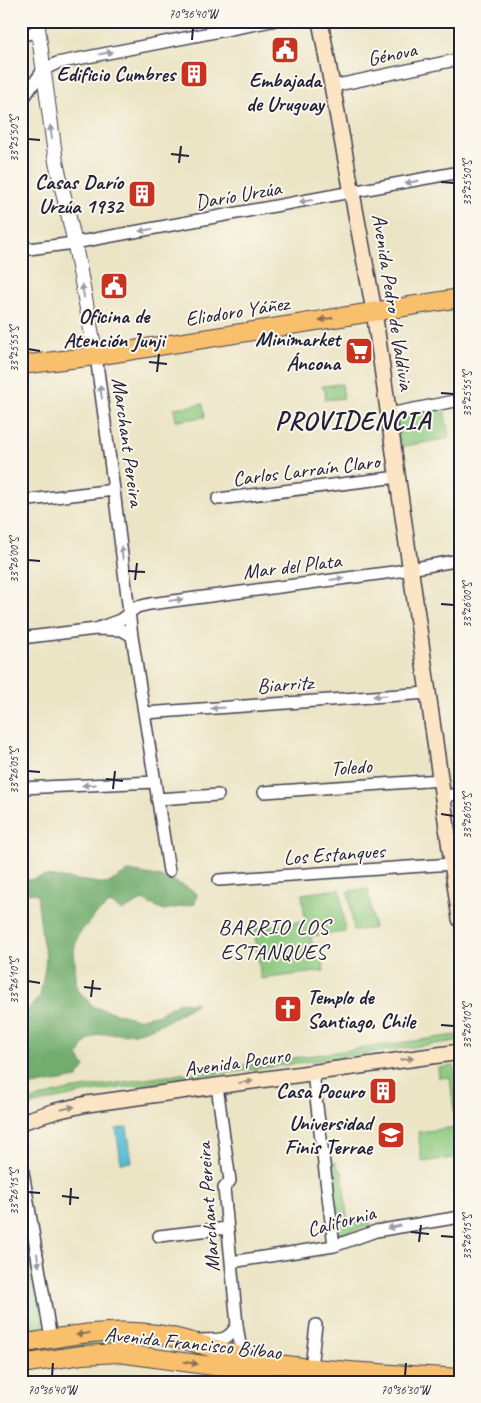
<svg xmlns="http://www.w3.org/2000/svg" width="481" height="1403" font-family="Caveat,sans-serif">
<style>
.green{fill:#8dc97f;stroke:#58765d}
.forest{fill:#72ad6e;stroke:#4a6854}
.water{fill:#53bbd1;stroke:#3a6e86}
.lines{fill:none;stroke-linecap:round;stroke-linejoin:round}
.minor-casing{stroke:#403f50;stroke-width:14}
.tertiary-casing{stroke:#403f50;stroke-width:16}
.secondary-casing{stroke:#403f50;stroke-width:18}
.primary-casing{stroke:#403f50;stroke-width:20}
.minor{stroke:#fff;stroke-width:11}
.tertiary{stroke:#fff;stroke-width:14}
.secondary{stroke:#fce5c4;stroke-width:15}
.primary{stroke:#f8bf6c;stroke-width:18}
.oneway{fill:#9c9ca7}
.oneway2{fill:#8d7054}
.oneway3{fill:#9a8d86}
.ticks{fill:none;stroke:#22223b;stroke-width:2}
.labels{text-anchor:middle;stroke-width:4;stroke-linejoin:round;paint-order:stroke}
.street-label{font-size:21px;fill:#22223b;stroke:#fbf7ec}
.poi-label{font-size:21px;font-weight:bold;fill:#22223b;stroke:#fbf7ec;text-anchor:end}
.neighbourhood-label{font-size:22px;letter-spacing:1px;fill:#22223b;stroke:#fbf7ec}
.district-label{font-size:26px;font-weight:bold;letter-spacing:1px;fill:#22223b;stroke:#fbf7ec}
.neatline{fill:none;stroke:#22223b;stroke-width:2}
.ticks-label{font-size:12px;text-anchor:middle;fill:#22223b}
</style>
<rect width="100%" height="100%" fill="#fbf7ec"/>
<filter id="ink" filterUnits="userSpaceOnUse"><feTurbulence type="fractalNoise" baseFrequency=".02" numOctaves="2"/><feDisplacementMap in="SourceGraphic" scale="10" xChannelSelector="R" yChannelSelector="G"/><feConvolveMatrix kernelMatrix="1 2 1 2 8 2 1 2 1" color-interpolation-filters="sRGB"/></filter>
<filter id="wash" filterUnits="userSpaceOnUse"><feTurbulence type="fractalNoise" baseFrequency=".0096" numOctaves="4" result="noise"/><feDisplacementMap in="SourceGraphic" scale="20" xChannelSelector="R" yChannelSelector="G"/><feGaussianBlur stdDeviation="1.12" result="paint"/><feColorMatrix in="noise" values="0 0 0 0 0 0 0 0 0 0 0 0 0 0 0 0 0 1.4 0 .05"/><feComposite in="paint" operator="in"/></filter>
<g filter="url(#wash)">
<rect width="100%" height="100%" fill="#ebe4c5"/>
<!-- green -->
<path class="green" d="M342,384l2,14 -20,2 2,-6 -4,-8z
M203,404l2,13 -29,4 -2,-13z
M444,406l5,32 -49,9 -6,-32z
M340,889l5,43 -34,4 3,21h8l2,14 -63,8 -7,-51 51,-7 -3,-27z
M368,889l6,39 -20,3 -6,-40z
M456,1035v6l-373,52 -49,11 -13,5v-6l47,-13z
M454,1066l6,54 -5,1 -5,-44 -11,1 -1,-10z
M457,1127l3,30 -38,5 -4,-30z
M336,1162l2,7 4,2 6,53 22,-3 1,4 -35,10 -10,-72z
M21,1190l23,136 -12,2 1,6 -12,2z
M107,1338l36,2 2,2 -2,7 -122,13v-11z"/>
<!-- forest -->
<path class="forest" d="M129,871c28,5 43,6 68,23l-2,10 -31,6 -22,-10 -20,11 -11,-8 -16,12 -17,20 -4,15 3,39 17,18 43,12 23,-5 19,-12 18,1c-20,13 -39,25 -63,30 -10,2 -31,-1 -39,3 -10,5 -13,11 -17,20l7,11 -8,11 -56,10v-71l19,-21 5,-28 1,-12 -4,-18 -5,-44 -16,-2v-13l8,1 18,-4 60,8z"/>
<!-- water -->
<path class="water" d="M127,1127l5,35 -11,1 -5,-34z"/>
</g>
<g filter="url(#ink)">
<g class="lines">
<defs>
<path id="minor" d="M21,35l17,-3
M333,86l127,-27
M21,102l22,-32 14,-7 215,-42
M21,250l53,-7 386,-71
M96,356l18,134 18,146 37,235
M389,414l71,-14
M218,499l180,-22
M21,501l93,-11
M96,629l24,-9 17,-13 13,-3 243,-32 67,-12
M21,638l75,-9 26,1 10,6
M145,713l283,-20
M21,788l134,-6
M264,792l177,-12
M443,797l17,-4
M157,799l61,-4
M219,880l233,-16
M313,1073l21,173
M217,1086l13,95 -6,7 13,137 5,33
M21,1160l30,179
M159,1236l68,-8
M231,1262l103,-16 42,-15 84,-14
M200,1340c19,-1 27,3 37,-15
M311,1367l5,-42"/>
<path id="tertiary" d="M37,21l19,141 17,73 23,121"/>
<path id="secondary" d="M320,21l54,290 86,608
M21,1122l35,-11 31,-7 373,-52"/>
<path id="primary" d="M21,365l75,-9 364,-58
M21,1344c45,-8 90,-17 136,-10 41,6 79,25 121,30 60,8 121,10 182,14
M21,1364l61,-9 37,-2 150,21"/>
</defs>
<!-- minor casing -->
<use href="#minor" class="minor-casing"/>
<!-- tertiary casing -->
<use href="#tertiary" class="tertiary-casing"/>
<!-- secondary casing -->
<use href="#secondary" class="secondary-casing"/>
<!-- primary casing -->
<use href="#primary" class="primary-casing"/>
<!-- minor -->
<use href="#minor" class="minor"/>
<!-- tertiary -->
<use href="#tertiary" class="tertiary"/>
<!-- secondary -->
<use href="#secondary" class="secondary"/>
<!-- primary -->
<use href="#primary" class="primary"/>
</g>
<!-- one-way arrows -->
<defs><path id="oneway-solid" d="M-6-.8H1V-3.2L6.5 0L1 3.2V.8H-6Z" transform="scale(1.25)"/></defs>
<g class="oneway">
<use href="#oneway-solid" transform="translate(106 53) rotate(-11)"/>
<use href="#oneway-solid" transform="translate(51 132) rotate(-98)"/>
<use href="#oneway-solid" transform="translate(412 182) rotate(169)"/>
<use href="#oneway-solid" transform="translate(306 201) rotate(170)"/>
<use href="#oneway-solid" transform="translate(146 230) rotate(170)"/>
<use href="#oneway-solid" transform="translate(83 291) rotate(-100)"/>
<use href="#oneway-solid" transform="translate(101 392) rotate(-98)"/>
<use href="#oneway-solid" transform="translate(122 553) rotate(-97)"/>
<use href="#oneway-solid" transform="translate(337 579) rotate(-7)"/>
<use href="#oneway-solid" transform="translate(176 600) rotate(-7)"/>
<use href="#oneway-solid" transform="translate(380 696) rotate(176)"/>
<use href="#oneway-solid" transform="translate(218 708) rotate(176)"/>
<use href="#oneway-solid" transform="translate(89 785) rotate(177)"/>
<use href="#oneway-solid" transform="translate(394 1227) rotate(169)"/>
<use href="#oneway-solid" transform="translate(38 1260) rotate(81)"/>
</g>
<g class="oneway2">
<use href="#oneway-solid" transform="translate(326 319) rotate(170)"/>
<use href="#oneway-solid" transform="translate(83 1334) rotate(172)"/>
<use href="#oneway-solid" transform="translate(191 1363) rotate(9)"/>
</g>
<g class="oneway3">
<use href="#oneway-solid" transform="translate(407 1059) rotate(-8)"/>
<use href="#oneway-solid" transform="translate(246 1082) rotate(-8)"/>
<use href="#oneway-solid" transform="translate(68 1108) rotate(-13)"/>
</g>
</g>
<!-- ticks -->
<path class="ticks" d="M192,40l1,-12M28,139l12,1M171,154l18,2M179,163l2,-17M441,182l13,1M28,349l12,2M149,362l18,2M157,372l2,-18M441,393l13,1M28,560l12,1M128,571l17,1M135,580l2,-17M441,604l13,1M28,771l12,1M106,779l17,2M113,789l2,-18M441,814l13,2M28,981l12,2M84,987l17,2M91,997l2,-17M441,1025l13,1M28,1192l12,1M62,1196l17,2M70,1205l1,-17M411,1232l18,2M441,1236l13,1M419,1242l2,-17M52,1376l1,-13M405,1376l1,-13"/>
<!-- icons -->
<defs>
<symbol id="civic-square" viewBox="-11 -11 22 22"><rect x="-9" y="-9" width="18" height="18" rx="4" fill="#c8321e" stroke="#fbf7ec"/><path d="M-.6-6.5H3V-4.5H.6V-3L4-1V1h2V6H-6V1h2V-1L-.6-3ZM-1.2 2.5V6h2.4V2.5Z" fill="#fff"/></symbol>
<symbol id="building-square" viewBox="-11 -11 22 22"><rect x="-9" y="-9" width="18" height="18" rx="4" fill="#c8321e" stroke="#fbf7ec"/><path d="M-4-6H4V6H1V3H-1V6H-4ZM-2.5-4.3h1.7v1.8h-1.7ZM.8-4.3h1.7v1.8H.8ZM-2.5-1h1.7V.8h-1.7ZM.8-1h1.7V.8H.8Z" fill="#fff"/></symbol>
<symbol id="supermarket-square" viewBox="-11 -11 22 22"><rect x="-9" y="-9" width="18" height="18" rx="4" fill="#c8321e" stroke="#fbf7ec"/><path d="M-6-5.5h2.5l.6 2H6L4.5 2H-2.5L-4.4-4H-6ZM-1.5 3.2a1.3 1.3 0 1 0 .1 0ZM3 3.2a1.3 1.3 0 1 0 .1 0Z" fill="#fff"/></symbol>
<symbol id="church-square" viewBox="-11 -11 22 22"><rect x="-9" y="-9" width="18" height="18" rx="4" fill="#c8321e" stroke="#fbf7ec"/><path d="M-1.2-6h2.4v3.5h3.3v2.4h-3.3V6h-2.4V-.1h-3.3v-2.4h3.3Z" fill="#fff"/></symbol>
<symbol id="university-square" viewBox="-11 -11 22 22"><rect x="-9" y="-9" width="18" height="18" rx="4" fill="#c8321e" stroke="#fbf7ec"/><path d="M0-5L7-2L0 1L-7-2ZM-4 1L0 2.5L4 1V4Q0 6-4 4Z" fill="#fff"/></symbol>
</defs>
<g fill-rule="evenodd">
<use href="#civic-square" x="269" y="34" width="32" height="32"/>
<use href="#building-square" x="178" y="58" width="32" height="32"/>
<use href="#building-square" x="126" y="178" width="32" height="32"/>
<use href="#civic-square" x="98" y="270" width="32" height="32"/>
<use href="#supermarket-square" x="343" y="335" width="32" height="32"/>
<use href="#church-square" x="272" y="993" width="32" height="32"/>
<use href="#building-square" x="367" y="1075" width="32" height="32"/>
<use href="#university-square" x="375" y="1119" width="32" height="32"/>
</g>
<g class="labels">
<!-- street labels -->
<g class="street-label">
<text transform="translate(392 54) rotate(-12)" y="7">Génova</text>
<text transform="translate(238 195) rotate(-10)" y="7">Darío Urzúa</text>
<text transform="translate(393 302) rotate(81)" y="7">Avenida Pedro de Valdivia</text>
<text transform="translate(237 311) rotate(-9)" y="7">Eliodoro Yáñez</text>
<text transform="translate(128 442) rotate(82)" y="7">Marchant Pereira</text>
<text transform="translate(306 470) rotate(-7)" y="7">Carlos Larraín Claro</text>
<text transform="translate(292 566) rotate(-7)" y="7">Mar del Plata</text>
<text transform="translate(285 684) rotate(-4)" y="7">Biarritz</text>
<text transform="translate(351 767) rotate(-4)" y="7">Toledo</text>
<text transform="translate(334 854) rotate(-4)" y="7">Los Estanques</text>
<text transform="translate(237 1062) rotate(-8)" y="7">Avenida Pocuro</text>
<text transform="translate(208 1207) rotate(-94)" y="7">Marchant Pereira</text>
<text transform="translate(341 1221) rotate(-15)" y="7">California</text>
<text transform="translate(193 1343) rotate(6)" y="7">Avenida Francisco Bilbao</text>
</g>
<!-- poi labels -->
<g class="poi-label">
<text x="175" y="81">Edificio Cumbres</text>
<text x="285" y="87" text-anchor="middle">Embajada<tspan x="285" dy="24">de Uruguay</tspan></text>
<text x="123" y="189">Casas Darío<tspan x="123" dy="24">Urzúa 1932</tspan></text>
<text x="114" y="323" text-anchor="middle">Oficina de<tspan x="114" dy="24">Atención Junji</tspan></text>
<text x="340" y="346">Minimarket<tspan x="340" dy="24">Áncona</tspan></text>
<text x="307" y="1004" text-anchor="start">Templo de<tspan x="307" dy="24">Santiago, Chile</tspan></text>
<text x="364" y="1098">Casa Pocuro</text>
<text x="372" y="1130">Universidad<tspan x="372" dy="24">Finis Terrae</tspan></text>
</g>
<!-- neighbourhood labels -->
<g class="neighbourhood-label">
<text x="274" y="934">BARRIO LOS<tspan x="274" dy="25">ESTANQUES</tspan></text>
</g>
<!-- district labels -->
<g class="district-label">
<text x="353" y="429">PROVIDENCIA</text>
</g>
</g>
<!-- margin -->
<rect width="481" height="1403" fill="none" stroke="#fbf7ec" stroke-width="55"/>
<rect x="28" y="28" width="426" height="1348" class="neatline"/>
<g class="ticks-label">
<text x="193" y="18">70°36'40"W</text>
<text transform="translate(14 139) rotate(-90)" y="4">33°25'50"S</text>
<text transform="translate(467 183) rotate(-90)" y="4">33°25'50"S</text>
<text transform="translate(14 349) rotate(-90)" y="4">33°25'55"S</text>
<text transform="translate(467 394) rotate(-90)" y="4">33°25'55"S</text>
<text transform="translate(14 560) rotate(-90)" y="4">33°26'00"S</text>
<text transform="translate(467 605) rotate(-90)" y="4">33°26'00"S</text>
<text transform="translate(14 771) rotate(-90)" y="4">33°26'05"S</text>
<text transform="translate(467 816) rotate(-90)" y="4">33°26'05"S</text>
<text transform="translate(14 981) rotate(-90)" y="4">33°26'10"S</text>
<text transform="translate(467 1026) rotate(-90)" y="4">33°26'10"S</text>
<text transform="translate(14 1192) rotate(-90)" y="4">33°26'15"S</text>
<text transform="translate(467 1237) rotate(-90)" y="4">33°26'15"S</text>
<text x="52" y="1394">70°36'40"W</text>
<text x="405" y="1394">70°36'30"W</text>
</g>
</svg>
